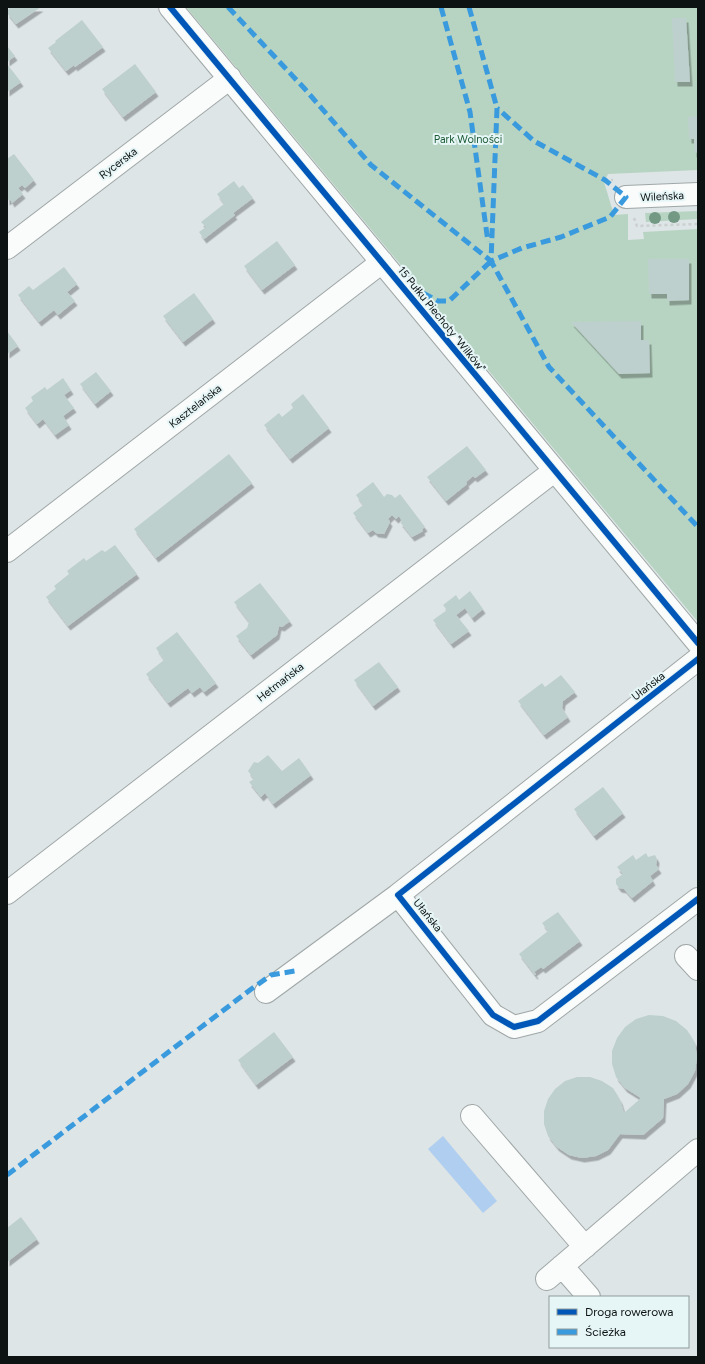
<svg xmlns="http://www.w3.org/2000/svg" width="705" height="1364" font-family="Figtree,sans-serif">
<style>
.green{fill:#b7d4c2}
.water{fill:#b0cef0}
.building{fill:#bed0ce;filter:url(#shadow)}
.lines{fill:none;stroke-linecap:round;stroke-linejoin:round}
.minor-casing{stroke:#a0a7a7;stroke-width:24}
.path{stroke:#cccfcf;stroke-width:2.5;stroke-dasharray:3 3;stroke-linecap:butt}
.minor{stroke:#fafbfb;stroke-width:22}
.quiet{stroke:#3a9ade;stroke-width:5;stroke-dasharray:10 5;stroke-linecap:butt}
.cycleway-casing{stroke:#e6f6f7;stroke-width:8}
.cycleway{stroke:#0057b8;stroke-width:6}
.tree{fill:#739985}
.labels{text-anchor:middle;stroke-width:4;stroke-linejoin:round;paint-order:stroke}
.park-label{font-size:11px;fill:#1d5b35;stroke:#e6f6f7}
.street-label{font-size:11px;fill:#0d1212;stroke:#e6f6f7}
</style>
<defs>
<filter id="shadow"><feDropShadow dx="2.5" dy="4.5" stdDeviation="0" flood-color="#0004"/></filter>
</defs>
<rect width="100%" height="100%" fill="#dde5e6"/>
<!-- green -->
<path class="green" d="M186,7h512v163l-90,4 -4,8 10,33 14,-1v26l16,-1 -1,-7 55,-3v393z
M698,211v8l-52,3 -1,-9z"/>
<!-- water -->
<path class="water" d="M443,1136l54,65 -14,12 -55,-64z"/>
<!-- building -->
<path class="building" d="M11,7h30l-25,17 -9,-11v-3z
M672,18h14l4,64h-15z
M82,20l21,27 -28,20 -1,-2 -8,6 -18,-23 8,-6 -1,-1z
M7,46l8,10 -8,6z
M7,64l14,18 -14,10z
M135,64l21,28 -33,25 -21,-28z
M698,116v36l-4,1v-14h-5l-1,-22z
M14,154l20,26 -9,8 -3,-3 -4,3 5,6 -11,9 -2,-4 -3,2v-42z
M234,181l5,7 4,-3 10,13 -20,15 2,2 -31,24 -5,-7 7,-5 -5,-5 23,-18 -7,-10z
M277,241l18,24 -33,25 -18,-24z
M648,259h41v41l-22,1v-7h-18z
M64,267l13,17 -10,8 8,9 -17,14 -4,-5 -15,12 -21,-27 11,-9 4,4z
M194,293l19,26 -30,23 -20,-26z
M641,321v19h8l1,33 -31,1 -48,-52z
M7,331l11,15 -11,8z
M96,372l15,19 -16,13 -15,-20z
M63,378l8,12 -7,5 10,13 -11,8 6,9 -14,10 -12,-16 -6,5 -12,-16 8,-7 -2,-4 14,-10 2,3z
M303,394l26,34 -39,31 -26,-34 15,-12 3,4 11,-9 -2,-4z
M467,446l19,24 -11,8 -2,-2 -7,6 1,2 -21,17 -19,-24z
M229,454l23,29 -96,75 -22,-29z
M373,482l11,15 3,-3 5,1 3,3 5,-4 25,33 -3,2 1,2 -11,6 -12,-15 2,-1 -3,-5 -3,3 -4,-4 -4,4 2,3 -6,12 -8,-1 -3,-3 -5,3 -15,-20 10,-8 -7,-10z
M115,545l22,29 -69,52 -22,-29 10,-8 -2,-3 15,-12 -2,-3 17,-13 2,3 16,-11 3,2z
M260,583l30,38 -8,6 -3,-1 -2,9 -26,20 -15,-19 11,-8 2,-6 -15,-20z
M470,591l13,18 -11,9 -7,-10 -9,7 13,16 -18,13 -18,-24 14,-10 -4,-5 13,-10 3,5z
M177,632l39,51 -12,9 -4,-5 -8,6 -4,-5 -20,15 -22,-29 18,-14 -8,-12z
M379,662l19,25 -25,19 -19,-26z
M561,675l14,17 -12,9 -1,7 6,9 -24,18 -26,-34 24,-18 3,4z
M268,755l14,16 17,-13 12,17 -38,29 -8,-11 -4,4 -12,-15 5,-3 -6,-8 6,-9 4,1z
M603,787l20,26 -29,23 -20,-27z
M646,853l2,4 7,-2 2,4 -1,6 3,4 -9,7 3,5 -21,17 -8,-9 -5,-1 -3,-4v-5l7,-5 -6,-7 16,-12 3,5z
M558,912l22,29 -37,28 -2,-2 -7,5 2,2 -1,1 -16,-21 29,-23 -6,-8z
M649,1015l14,1 13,5 11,9 8,13 2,14 -2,14 -7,13 -11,10 -13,5 -1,19 -20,17 -23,-1 -12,16 -12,6 -14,2 -13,-3 -12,-8 -9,-11 -4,-12v-13l4,-12 7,-10 10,-8 12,-4h13l12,4 11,7 7,12 4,13 17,-15 -16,-10 -9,-11 -4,-13v-13l5,-13 8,-11 11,-8z
M274,1032l19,25 -37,28 -18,-25z
M21,1217l16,22 -30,23v-34z"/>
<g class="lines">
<defs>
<path id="minor" d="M170,7c177,211 351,425 528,636
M626,197l72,-3
M7,248l223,-170
M7,551l375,-289
M698,659l-300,236 95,120 21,12 24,-6 160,-122
M7,893l547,-422
M686,956l12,13
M266,992l132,-97
M472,1116l113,131
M562,1266l27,31
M547,1279l151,-129"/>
</defs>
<!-- minor casing -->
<use href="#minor" class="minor-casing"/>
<!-- path -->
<path class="path" d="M605,180h8
M634,218l3,8 61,-2"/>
<!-- minor -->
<use href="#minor" class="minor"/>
<!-- quiet -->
<path class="quiet" d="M228,7l76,81 67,77 120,96 31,-13 39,-11 49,-20 16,-20 -21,-17 -71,-39 -37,-33
M441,7l29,105 18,130
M469,7l28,101 -6,153 58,106 149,160
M423,293l15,8h11l42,-40 -1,-3
M7,1175l243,-185 21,-15 24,-4"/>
<defs>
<path id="cycleway" d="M170,7c177,211 351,425 528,636
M698,659l-300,236 95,120 21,12 24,-6 160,-122"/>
</defs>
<!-- cycleway casing -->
<use href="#cycleway" class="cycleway-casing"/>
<!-- cycleway -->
<use href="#cycleway" class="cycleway"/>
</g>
<!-- trees -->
<g class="tree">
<circle cx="674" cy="217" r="6"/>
<circle cx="655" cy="218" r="6"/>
</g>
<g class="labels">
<!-- park labels -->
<g class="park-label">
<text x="468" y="143">Park Wolności</text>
</g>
<!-- street labels -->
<g class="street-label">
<text transform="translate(118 163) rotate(-37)" y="4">Rycerska</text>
<text transform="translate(662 196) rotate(-3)" y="4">Wileńska</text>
<text transform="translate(442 319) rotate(51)" y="4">15 Pułku Piechoty "Wilków"</text>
<text transform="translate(195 406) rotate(-38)" y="4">Kasztelańska</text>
<text transform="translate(280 682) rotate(-38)" y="4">Hetmańska</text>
<text transform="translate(648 686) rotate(-38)" y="4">Ułańska</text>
<text transform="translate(428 915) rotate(51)" y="4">Ułańska</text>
</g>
</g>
<!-- border -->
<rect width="705" height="1364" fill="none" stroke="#0d1212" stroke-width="16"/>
<!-- legend -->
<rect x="549" y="1296" width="140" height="52" fill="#e6f6f7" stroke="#8f9b9b"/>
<rect x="557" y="1309" width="20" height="6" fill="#0057b8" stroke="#8f9b9b"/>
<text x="585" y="1316" font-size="12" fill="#0d1212">Droga rowerowa</text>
<rect x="557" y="1329" width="20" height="6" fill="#3a9ade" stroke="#8f9b9b"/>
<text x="585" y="1336" font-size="12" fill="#0d1212">Ścieżka</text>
</svg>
